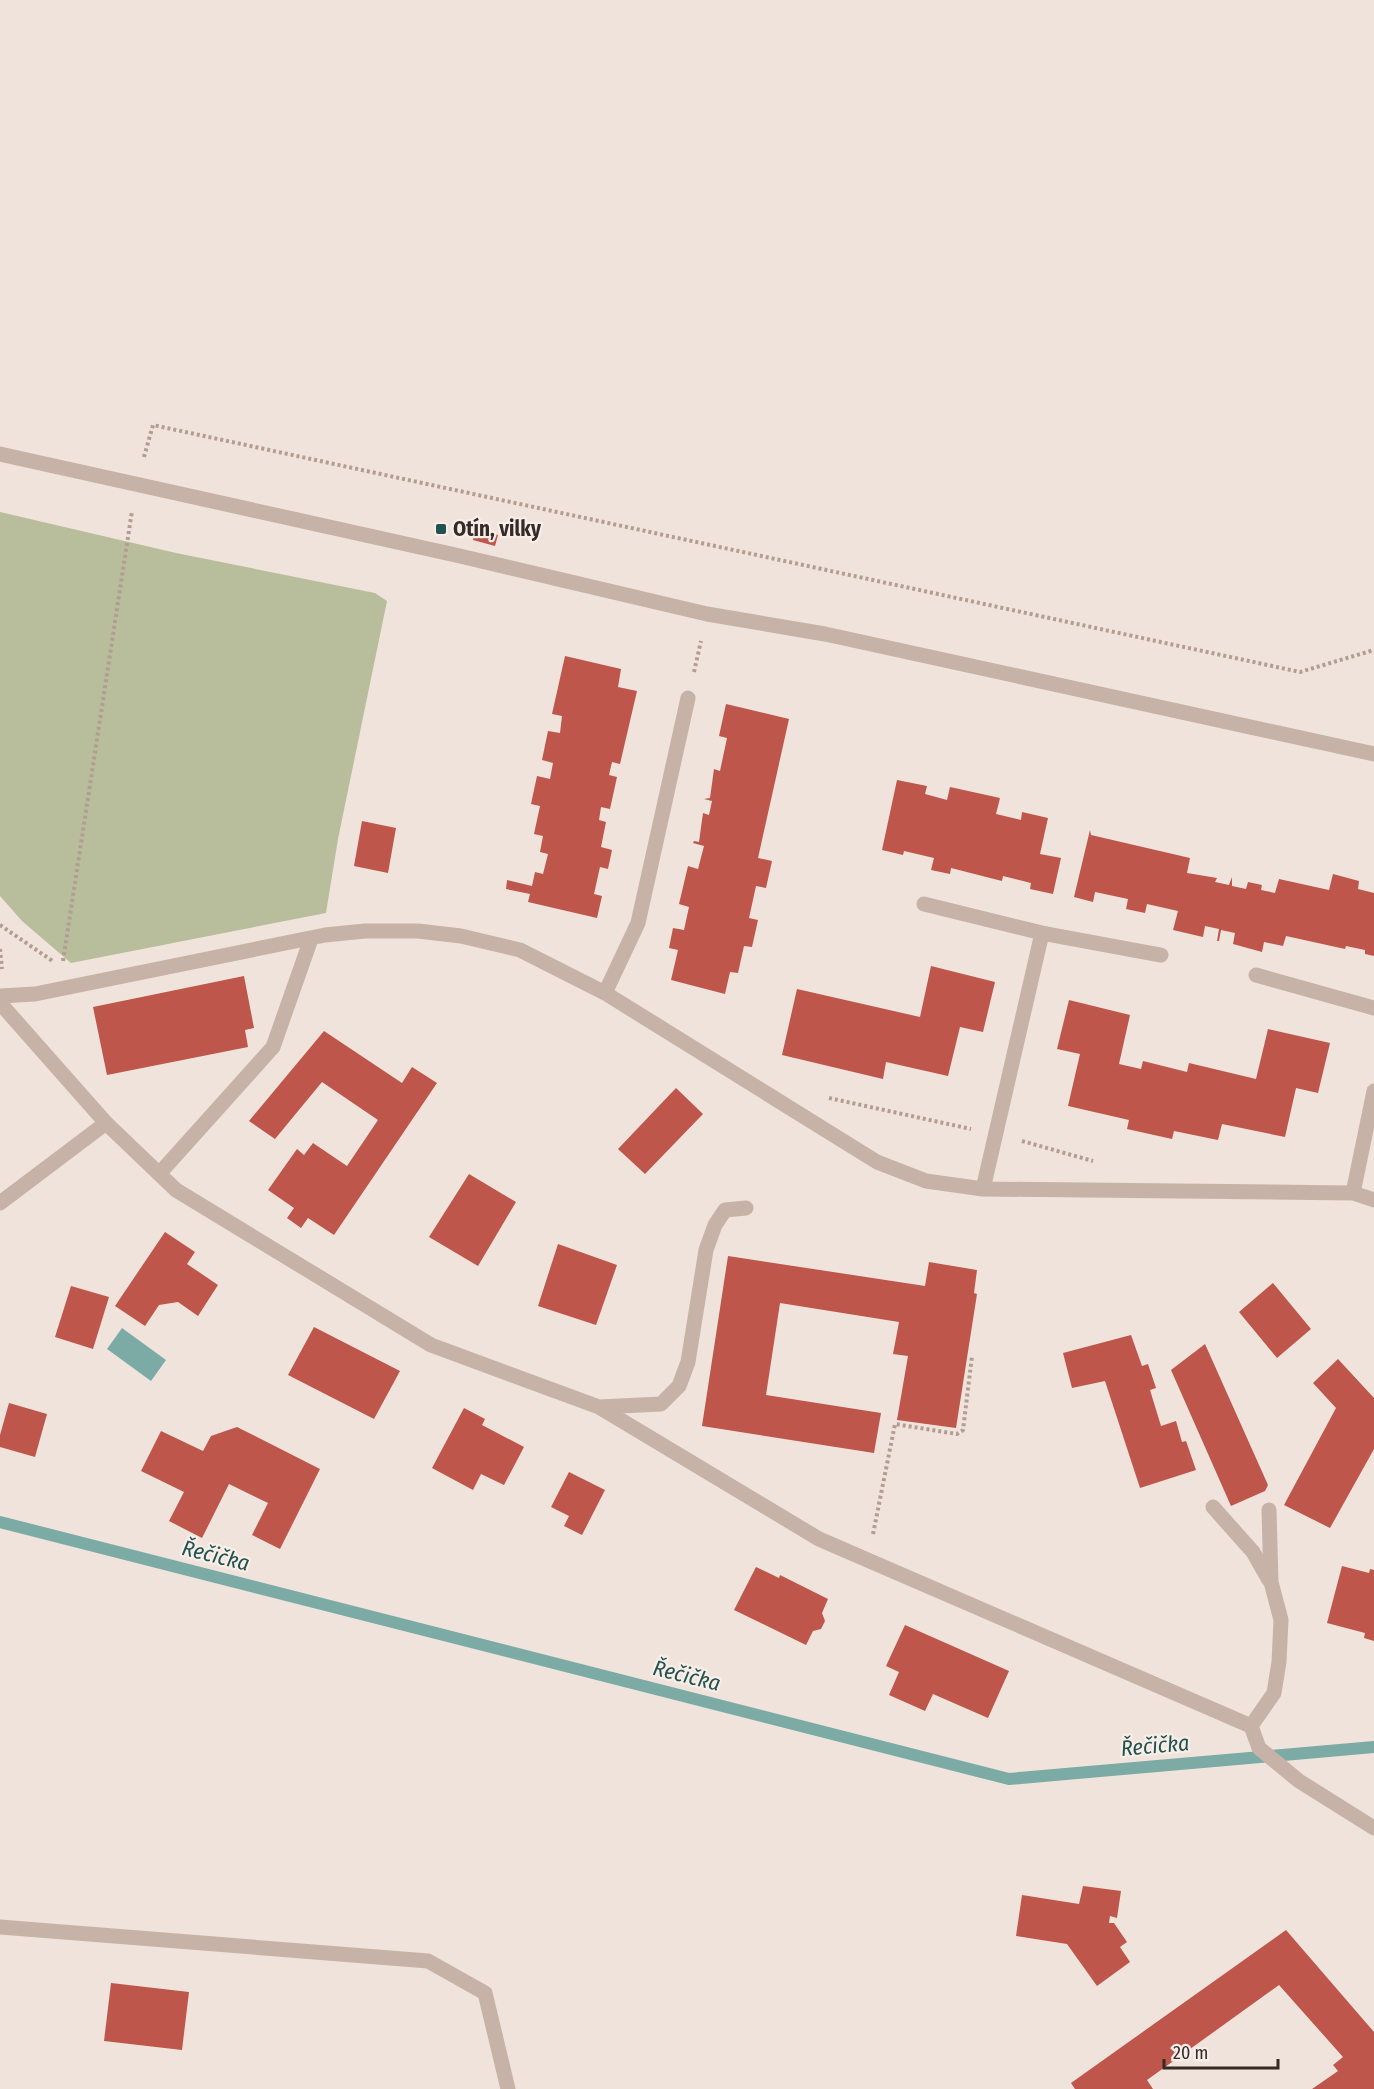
<svg xmlns="http://www.w3.org/2000/svg" width="1374" height="2089" font-family="'Fira Sans Condensed',sans-serif">
<style>
.green{fill:#b8be9c}
.water{fill:#7caba6}
.lines{fill:none;stroke-linecap:round;stroke-linejoin:round}
.stream{stroke:#7caba6;stroke-width:12}
.building{fill:#be564b}
.path{stroke:#b39c92;stroke-width:4;stroke-dasharray:3 3;stroke-linecap:butt}
.minor{stroke:#c7b2a8;stroke-width:15}
.poi-dot{fill:#20534f;stroke:#f8eee7;stroke-width:2}
.labels{text-anchor:middle;stroke-width:4.5;stroke-linejoin:round;paint-order:stroke}
.poi-label{font-size:21px;font-weight:bold;fill:#352a28;stroke:#f8eee7;text-anchor:start}
.water-label{font-size:22px;font-style:italic;fill:#20534f;stroke:#f8eee7}
</style>
<rect width="100%" height="100%" fill="#f0e3db"/>
<!-- green -->
<path class="green" d="M0,512l176,41 199,40 12,8 -49,238 -12,74 -255,50 -49,-42 -22,-25z"/>
<!-- water -->
<path class="water" d="M122,1328l44,32 -15,21 -44,-32z"/>
<g class="lines">
<!-- stream -->
<path class="stream" d="M0,1522l1009,257 365,-32"/>
</g>
<!-- building -->
<path class="building" d="M476,529l22,6 -3,11 -22,-6z
M565,656l56,13 -3,18 19,4 -17,73 -8,-2 -3,13 8,2 -7,32 -9,-2 -2,13 7,2 -5,25 11,3 -4,19 -8,-2 -6,27 8,2 -5,22 -69,-16 2,-8 -24,-5 1,-9 25,6 3,-14 8,2 5,-20 -8,-2 3,-16 -9,-2 6,-28 -9,-2 6,-28 13,3 3,-16 -11,-3 6,-29 12,2 2,-17 -10,-2z
M726,704l63,15 -31,139 14,3 -6,27 -10,-2 -7,32 9,2 -6,27 -8,-1 -6,27 -8,-1 -5,22 -54,-14 7,-30 -9,-2 4,-20 11,2 5,-23 -10,-3 9,-38 10,3 6,-23 -11,-3 1,-2 5,1 4,-29 6,2 3,-14 -8,-2 6,-1 4,-29 6,2 7,-33 -8,-2z
M897,780l30,6 -2,8 22,6 3,-13 50,11 -4,16 25,6 1,-8 26,6 -8,36 21,4 -8,36 -23,-5 1,-6 -28,-7 -1,5 -51,-13 -1,6 -19,-4 3,-12 -30,-7 -1,4 -21,-5z
M362,821l34,7 -8,45 -34,-7z
M1090,830l1,5 99,23 -3,15 30,5 -2,4 14,3 3,-8v9l14,3 2,-7 14,3 -1,5 14,3 4,-14 50,11 4,-16 26,7 -1,8 16,4v63l-9,-2v-4l-19,-4 -1,3 -59,-13 -3,10 -19,-4 -2,10 -29,-8 2,-11 -14,-3 -2,11h-2l2,-12 -14,-3 -2,11 -30,-7 5,-19 -31,-7 -2,9 -19,-4 2,-10 -33,-7 -2,10 -19,-5z
M931,966l64,16 -12,50 -23,-5 -12,49 -62,-14 -3,17 -101,-24 15,-66 123,28z
M244,976l10,52 -9,2 3,17 -141,28 -14,-68z
M1069,1000l61,15 -11,49 22,5 2,-8 44,11 2,-9 67,16 12,-50 62,14 -12,50 -22,-5 -11,49 -63,-13 -4,16 -44,-9 -2,8 -45,-10 2,-9 -61,-14 12,-52 -23,-5z
M324,1031l78,52 10,-16 25,16 -103,152 -26,-17 -7,10 -14,-10 7,-10 -26,-18 29,-41 7,6 9,-12 34,23 31,-46 -56,-38 -47,57 -26,-18z
M676,1088l27,26 -58,60 -27,-25z
M469,1174l47,28 -38,64 -49,-29z
M165,1232l30,20 -8,12 31,21 -20,31 -20,-14 -19,3 -14,21 -30,-20z
M558,1244l59,21 -21,60 -58,-19z
M728,1256l197,30 4,-24 48,8 -3,23 3,1 -21,134 -59,-8 11,-64 -15,-2 6,-32 -119,-19 -14,92 115,18 -7,40 -172,-27z
M1273,1283l38,46 -34,29 -38,-46z
M71,1286l38,11 -16,52 -38,-12z
M314,1327l86,44 -26,48 -86,-44z
M1131,1335l11,31 6,-2 8,24 -6,2 11,36 15,-5 6,21 4,-1 10,29 -56,18 -35,-107 -33,7 -9,-35z
M1205,1344l63,141 -3,6 -34,15 -60,-136z
M1338,1359l36,39v51l-44,79 -46,-23 52,-97 -23,-25z
M9,1403l38,11 -12,43 -35,-10v-12z
M464,1408l21,11 -3,6 42,22 -20,38 -23,-11 -8,16 -41,-22z
M237,1427l83,42 -40,80 -28,-14 16,-32 -39,-19 -27,54 -33,-17 15,-29 -43,-21 20,-40 42,20 8,-15z
M569,1472l36,18 -23,45 -18,-9 5,-10 -18,-9z
M1342,1566l27,7 1,-4 4,1v71l-10,-3 1,-5 -38,-10z
M756,1567l23,11 1,-3 48,24 -6,14 3,8 -4,8 -8,2 -7,14 -72,-35z
M905,1625l104,46 -21,47 -55,-24 -8,17 -36,-16 10,-23 -13,-6z
M1083,1886l38,5 -4,27 -7,-2 -1,7h5l13,19 -7,5 10,15 -33,24 -30,-42 -51,-8 6,-41 57,9z
M1286,1930l88,102v57h-62l26,-18 -5,-6 10,-8 -64,-72 -132,95 6,9h-78l-4,-6z
M111,1983l78,9 -7,58 -78,-9z"/>
<g class="lines">
<!-- path -->
<path class="path" d="M144,457l9,-32 1147,247 74,-22
M694,672l7,-31
M0,925l54,37
M0,949l2,20
M63,961l69,-450
M829,1098l142,31
M1022,1141l71,20
M873,1534l22,-110 62,10 6,-4 9,-74"/>
<!-- minor -->
<path class="minor" d="M0,454l460,102 247,58 118,20 549,120
M924,904l118,29 119,22
M1256,975l118,33
M605,993l33,-70 50,-225
M0,996l35,-2 290,-59 40,-4h53l43,5 59,14 85,43 272,169 49,19 57,8 370,4 21,7
M0,1003l106,120 70,67 255,155 168,62 220,132 432,187 8,22 40,33 75,47
M159,1174l114,-127 38,-108
M983,1189l59,-256
M1353,1193l21,-102
M0,1203l106,-80
M599,1407l62,-3 18,-18 9,-24 18,-112 9,-25 10,-15 21,-2
M1213,1507l40,45 16,28
M1251,1726l23,-33 5,-31 2,-42 -10,-38 -2,-72
M0,1927l428,34 57,32 23,96"/>
</g>
<!-- markers -->
<rect class="poi-dot" x="435" y="523" width="12" height="12" rx="3"/>
<g class="labels">
<!-- poi labels -->
<g class="poi-label">
<text x="453" y="536">Otín, vilky</text>
</g>
<!-- water labels -->
<g class="water-label">
<text transform="translate(216 1555) rotate(14)" y="8">Řečička</text>
<text transform="translate(687 1675) rotate(14)" y="8">Řečička</text>
<text transform="translate(1155 1745) rotate(-5)" y="8">Řečička</text>
</g>
</g>
<!-- scale -->
<path d="M1164 2059v9h114v-9" fill="none" stroke="#352a28" stroke-width="3"/>
<text x="1173" y="2059" font-size="18" fill="#352a28" stroke="#f8eee7" stroke-width="4.5" paint-order="stroke">20 m</text>
</svg>
